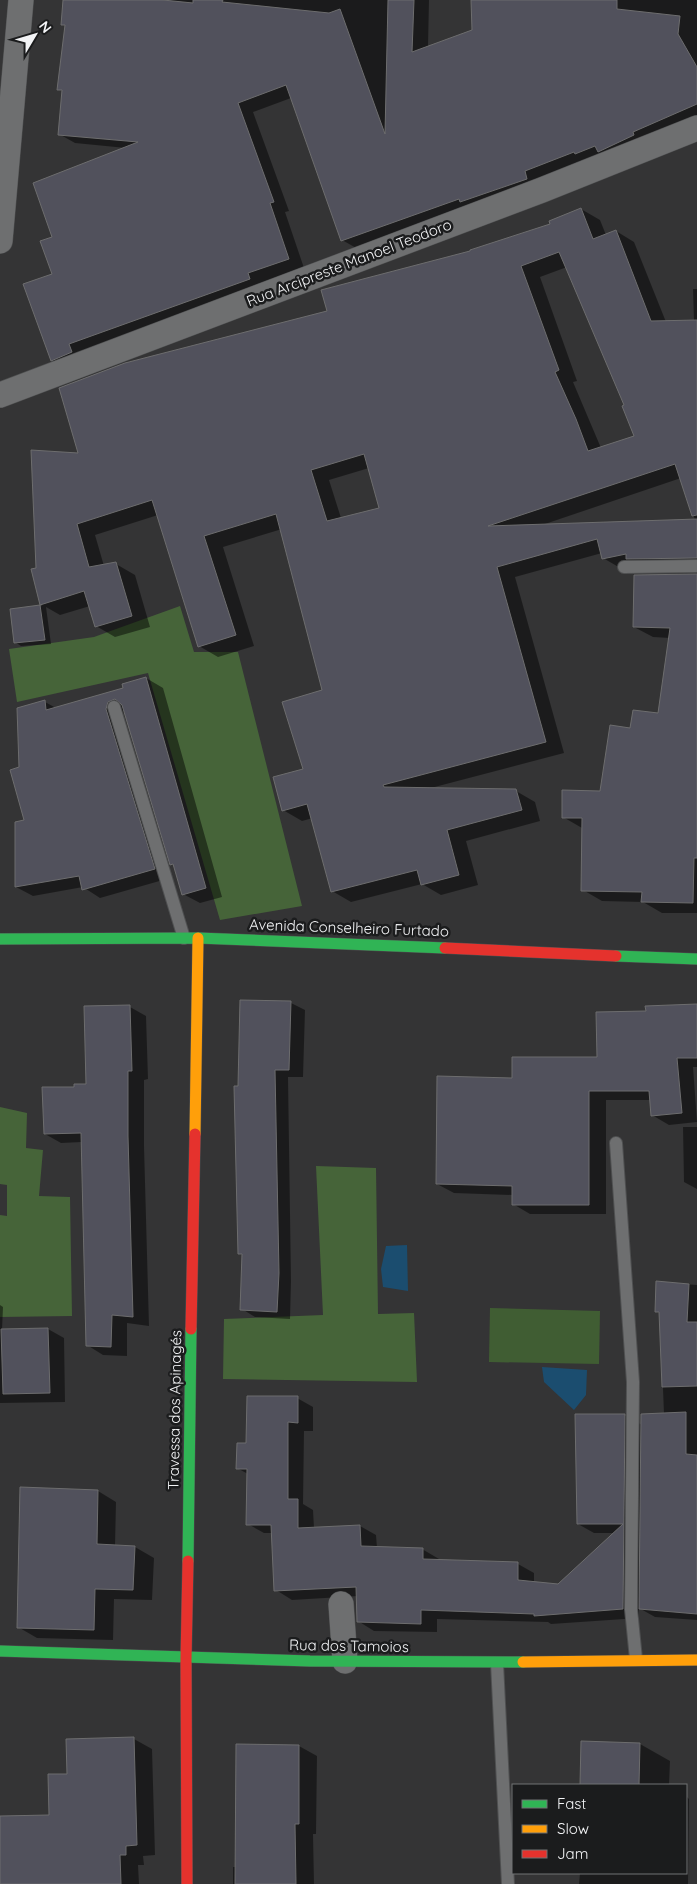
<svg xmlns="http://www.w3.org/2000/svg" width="697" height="1884" font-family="Quicksand,sans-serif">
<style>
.green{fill:#405d33}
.forest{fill:#466439}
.water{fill:#1b4d6f}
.shadow{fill:#0007;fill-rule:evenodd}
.building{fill:#51515c;stroke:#6d6d6e;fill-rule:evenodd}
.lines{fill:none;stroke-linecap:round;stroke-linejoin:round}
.lane-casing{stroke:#4f5051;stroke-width:14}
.street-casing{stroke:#4f5051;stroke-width:26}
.fast-casing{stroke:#4f5051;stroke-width:12}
.slow-casing{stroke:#4f5051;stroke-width:12}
.jam-casing{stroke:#4f5051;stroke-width:12}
.lane{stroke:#6e6f70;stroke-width:12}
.street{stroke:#6e6f70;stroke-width:25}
.fast{stroke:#30b455;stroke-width:11}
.slow{stroke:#ff9f0a;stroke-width:11}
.jam{stroke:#e5322d;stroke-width:11}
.labels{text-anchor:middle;stroke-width:5;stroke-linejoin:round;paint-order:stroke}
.street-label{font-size:15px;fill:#f3f4f6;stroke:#1b1c1d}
</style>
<rect width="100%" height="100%" fill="#343435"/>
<!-- green -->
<path class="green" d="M490,1308l110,3 -1,53 -110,-2z"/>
<!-- forest -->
<path class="forest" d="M180,606l14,46h44l64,254 -82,14 -72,-247 -131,29 -8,-53 85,-12z
M0,1107l27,6 -1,35 17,2 -4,46 31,1 2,119 -72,1v-102l7,1v-31l-7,-1z
M316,1166l60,2 2,146 36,-1 3,69 -194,-3 1,-60 99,-4z"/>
<!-- water -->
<path class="water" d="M407,1245l1,46 -25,-4 -2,-18 5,-23z
M542,1367l45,3 -1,25 -12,15 -30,-28z"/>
<!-- shadow -->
<path class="shadow" d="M64,0h365l-1,47 45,-17 -1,-30h225v120l-339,129 -16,-9 -51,-142 -38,14 36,99 -4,1 19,56 -237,101 -15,-9 2,-122 72,-90 -51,-5 -16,-9 4,-42 -4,-3 7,-63 -4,-2z
M581,209l19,11 6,15 10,-4 18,11 32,80 28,-1 -1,-32h4v280h-75l-19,-11 -1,-5 -87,24 49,176 -137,36 89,2 19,11 5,19 -74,20 12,44 -37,10 -19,-11 -71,18 -19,-11 -19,-73 -11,3 -19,-11 22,-40 18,-79 -41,-162 -59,18 31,99 -36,11 -19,-11 -41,-131 -63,20 9,31 12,-2 19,11 15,52 -35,10 -19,-11 -6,-20 -30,9 -14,-8 5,37 -30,2 -6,-4 -3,-32 30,-4 -9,-36 4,-1 43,-115 248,-142 144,-60 79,-28zM567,267l58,139 11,30 -35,12 -28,-66 4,-1 -37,-104zM369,468l11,40 -39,10 -12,-38zM681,478l14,42 -153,5z
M697,575v338h-35l-19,-11 -41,-1 -19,-11 -1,-62 -19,-11 38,-25 31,-62 28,-15 10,-77 -17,-1 -19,-10z
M146,678l17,10 59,209 -22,6 -17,-9 -8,-28 -4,-2 -47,-155 -2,10 48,159 -70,20 -17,-11 -50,9 -17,-9 10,-66 -5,-53 24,-66 11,6 69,-19z
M241,1002l50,1 14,7 -2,67h-15l3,204 -1,38 -35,-2 -13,-8 1,-53 -4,-3v-166z
M697,1005v62h-4l4,55 -28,3 -17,-10 -1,-15h-45v114h-76l-17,-10v-9l-59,-2 -17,-9 76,-105 85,-21 49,-45z
M85,1007h45l16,9 2,63 -4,1v66l5,180 -22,-3v33l-24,-1 -16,-10 -5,-203 -21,1 -16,-9 30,-46 12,-3z
M683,1127h14v62l-13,-7z
M657,1282l40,3v335l-42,-3 -16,-9v10l-88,6 -3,-2 -111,-3v13l-63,-1 -16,-10v-25l-66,4 -16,-10 -4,-57h-8l-16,-9v-50l-11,-6 10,-24 50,-46 16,9v24h-9l-1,73 10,6 1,18 46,-2 16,9 1,13 45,1 17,10 -1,2 80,3 16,9v10l24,2 58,-52h-22l-16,-9 46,-109 18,10 22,-11 -4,-100 -4,-3z
M0,1305l3,2 -1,23 46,-1 16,9 1,64 -65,1z
M98,1491l18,11 -1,44 20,1 19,11 -2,42 -38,-1 -1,41 -76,-2 -19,-11z
M134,1739l18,10 3,106 -12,1 1,9h-6l1,19h-139v-67l50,-1 18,-41z
M582,1742l58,2 30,17 -1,24h-88z
M237,1745l62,1 18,10 -1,78h-3l1,50h-81v-17h3z
M686,1796l3,3 -1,85h-109l1,-11h106z"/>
<!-- building -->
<path class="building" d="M63,0h100l30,3v-3h30l-1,2 107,11 11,-4 45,125 3,-134h26l-2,52 60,-22 -1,-30h146v9l63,7 -2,18 19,33v37l-64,28 1,3 -36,17 -3,-6 -20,8 -1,-2 -49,19 2,8 -67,23 -1,-3 -118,42 -55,-156 -48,18 36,99 -4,1 19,56 -41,14 2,6 -181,65 3,8 -21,9 -28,-77 29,-10 -12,-33 12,-4 -19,-54 105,-41 -80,-7 4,-45h-5l8,-65h-4z
M581,208l12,31 23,-9 35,91 46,-1v195l-5,1 -17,-52 -187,62 209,-7v39l-71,1v-5l-24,5 -5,-20 -100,28 49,175 -163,43 1,2 132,2 6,21 -75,20 12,45 -38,10 -4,-15 -86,22 -24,-88 -25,7 -9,-34 30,-8 -21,-67 40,-12 -46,-176 -72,22 32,99 -38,12 -46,-147 -75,24 12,43 27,-5 16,54 -37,11 -11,-36 -44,14 -9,-36 5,-1 -5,-118 47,3 -19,-65 66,-25 202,-52 -6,-21 149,-39v-1l80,-26 -1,-3zM559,252l65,153 -2,1 12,30 -46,15 -12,-32 -21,-47 4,-2 -38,-104zM364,454l15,54 -52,13 -16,-51z
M697,574v284h-3l-1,45 -52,-1 1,-10 -61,-1 1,-73h-20v-28l38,1 10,-66 20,3 3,-18 25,3 12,-85 -37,-1 1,-52z
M40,605l5,35 -31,3 -4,-34z
M146,677l60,211 -24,7 -9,-31 -3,1 -48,-160 -7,-6 -7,3 -2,7 49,160 -73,21 -3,-14 -64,11v-65l9,-2 -14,-50 9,-3 -2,-59 28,-8 1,10 77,-22 -1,-4z
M240,1000l51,1 -2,69h-14l4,203 -2,39 -37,-2 2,-56h-4l-4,-168h4z
M697,1004v54h-20l5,55 -31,3 -2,-25h-60v114h-77v-19l-76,-2 1,-108 75,2v-21h85l-1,-45 50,-1 -1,-5z
M130,1005l2,66h-4v65l5,181 -21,-2 -1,32 -25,-1 -5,-213 -37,1 -2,-47h32v-3h12l-2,-78z
M656,1281l33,3 -2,38h10v64l-35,1 -3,-75h-4z
M48,1328l2,65 -47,1 -2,-65z
M247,1396h51v27l-10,-1v77h10v29l62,-3 1,21 62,2v11l95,3v18l40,4 65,-60h-46l-2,-110h50l-2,195 -89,7v-2l-113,-4v14l-64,-2 -1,-35 -82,4 -3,-66h-25l1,-56h-11l1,-26h9z
M686,1412v42l11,1v159l-58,-5 2,-195z
M20,1487l78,3 -1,54 38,2 -2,44 -38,-1 -1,41 -77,-2z
M134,1737l3,108 -11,1v9h-6l1,29h-121v-68l49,-1 -1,-41h19l-1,-35z
M581,1741l59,2 -1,42h-59z
M236,1744l63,1v79h-4l1,60h-61z"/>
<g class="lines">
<defs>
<path id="lane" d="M624,567l73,-1
M114,707l70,231
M616,1143l17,239 -2,227 5,50
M497,1663l11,221"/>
<path id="street" d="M0,241l21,-241
M0,395l542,-205 155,-62
M341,1604l4,57"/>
<path id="fast" d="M0,939l198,-1 247,10
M616,956l81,3
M188,1561l3,-232
M0,1651l310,10 213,1"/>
<path id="slow" d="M195,1134l3,-196
M523,1662l174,-2"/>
<path id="jam" d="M445,948l171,8
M191,1329l4,-195
M187,1884l-1,-225 2,-98"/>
</defs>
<!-- lane casing -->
<use href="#lane" class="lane-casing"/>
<!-- street casing -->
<use href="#street" class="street-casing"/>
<!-- fast casing -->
<use href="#fast" class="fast-casing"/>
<!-- slow casing -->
<use href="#slow" class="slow-casing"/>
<!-- jam casing -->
<use href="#jam" class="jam-casing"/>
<!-- lane -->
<use href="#lane" class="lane"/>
<!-- street -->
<use href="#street" class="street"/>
<!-- fast -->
<use href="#fast" class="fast"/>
<!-- slow -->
<use href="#slow" class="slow"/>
<!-- jam -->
<use href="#jam" class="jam"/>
</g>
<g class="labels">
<!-- street labels -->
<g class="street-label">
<text transform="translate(349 263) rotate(-21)" y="5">Rua Arcipreste Manoel Teodoro</text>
<text transform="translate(349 928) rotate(2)" y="5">Avenida Conselheiro Furtado</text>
<text transform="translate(175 1410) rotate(-89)" y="5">Travessa dos Apinagés</text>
<text transform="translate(349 1646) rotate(1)" y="5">Rua dos Tamoios</text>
</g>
</g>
<!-- legend -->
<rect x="512" y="1784" width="175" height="90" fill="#1b1c1d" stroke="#717274"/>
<rect x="522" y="1800" width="25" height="8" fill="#30b455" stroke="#717274"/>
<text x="557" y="1809" font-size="15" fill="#f3f4f6">Fast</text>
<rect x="522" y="1825" width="25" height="8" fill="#ff9f0a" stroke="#717274"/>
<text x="557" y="1834" font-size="15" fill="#f3f4f6">Slow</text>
<rect x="522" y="1850" width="25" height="8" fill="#e5322d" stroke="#717274"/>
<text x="557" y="1859" font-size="15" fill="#f3f4f6">Jam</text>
<!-- north arrow -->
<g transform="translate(35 35) rotate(52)" stroke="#1b1c1d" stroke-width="4" paint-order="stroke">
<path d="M0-4L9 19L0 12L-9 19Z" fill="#f3f4f6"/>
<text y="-8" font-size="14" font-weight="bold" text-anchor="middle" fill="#f3f4f6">N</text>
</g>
</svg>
